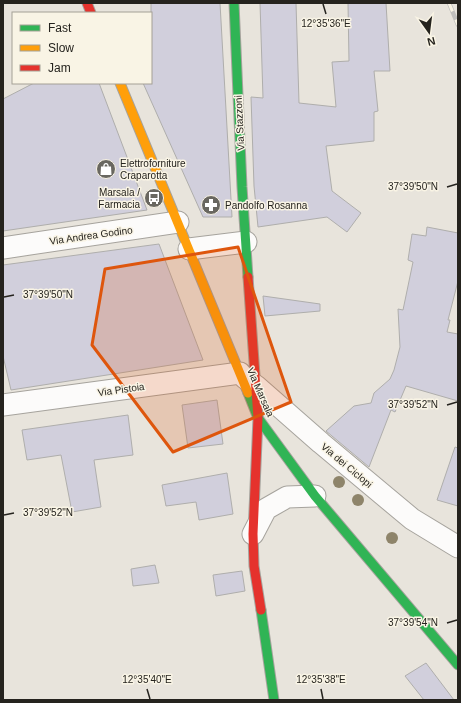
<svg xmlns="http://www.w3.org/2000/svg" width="461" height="703" font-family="Arial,sans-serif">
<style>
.building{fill:#d1cfdc;stroke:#afaeac}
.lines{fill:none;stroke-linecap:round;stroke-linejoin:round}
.street-casing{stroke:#a6a39d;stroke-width:23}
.fast-casing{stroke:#a6a39d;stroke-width:11}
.slow-casing{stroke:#a6a39d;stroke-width:11}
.jam-casing{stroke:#a6a39d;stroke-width:11}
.street{stroke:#fcfbfa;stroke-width:21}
.fast{stroke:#30b455;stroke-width:9}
.slow{stroke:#ff9f0a;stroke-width:9}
.jam{stroke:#e5322d;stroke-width:9}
.rail-casing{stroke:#c0bfbd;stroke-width:4.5}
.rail{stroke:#f9f4e5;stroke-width:3;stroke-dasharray:9;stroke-linecap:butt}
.tree{fill:#8e846a}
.marked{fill:#de560d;fill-opacity:0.2;stroke:#de560d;stroke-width:3;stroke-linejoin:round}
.ticks{fill:none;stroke:#25231e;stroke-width:1.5}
.labels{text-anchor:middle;stroke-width:3;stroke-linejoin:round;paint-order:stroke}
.street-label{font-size:10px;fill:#25231e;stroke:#f9f4e5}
.poi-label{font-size:10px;fill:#25231e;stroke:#f9f4e5;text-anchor:start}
.ticks-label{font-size:10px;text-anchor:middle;fill:#25231e;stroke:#f9f4e5;stroke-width:3;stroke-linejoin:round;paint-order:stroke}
</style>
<rect width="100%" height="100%" fill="#e8e4dc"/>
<!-- building -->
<path class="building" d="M151,3h69l12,214h-29l-60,-134h8z
M260,3h36l3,100 37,4 -4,-45 17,-1 -1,-58h38l4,68h-16l4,40 -4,1v29l-48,5 6,45 29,22 -14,19 -20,-15 -69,10 -4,-41 -3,-89 12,1z
M34,83h65l48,127 -144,21v-132z
M427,227l31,6v48l-10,39h2l-3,12 11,2v67l-52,-15 -11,26 -4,-2 -22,57 -43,-36 28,-25 17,-3 3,-10 16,-14 4,-9 6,-23 -2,-38 5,1 10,-48 -5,-2 4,-26 14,2z
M159,244l44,116 -192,30 -8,-34v-91z
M263,296l57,8v7l-55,5z
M217,400l6,44 -35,4 -6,-43z
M128,415l5,40 -39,5 7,47 -29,5 -11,-57 -34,5 -5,-30z
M455,447l3,1v58l-21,-6z
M227,473l6,41 -34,6 -3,-18 -30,4 -4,-21z
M155,565l4,18 -26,3 -2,-17z
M242,571l3,20 -29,5 -3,-21z
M426,663l28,37h-30l-19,-24z"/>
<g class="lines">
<defs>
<path id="street" d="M3,248l175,-26
M189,249l57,-7
M245,378l11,8 65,57 91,76 46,28
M3,405l237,-32
M253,534l13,-25 21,-12 28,-1"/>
<path id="fast" d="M234,3l8,184 6,90
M248,393l10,25 57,78 143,169
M261,610l13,90"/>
<path id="slow" d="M120,83l128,310"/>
<path id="jam" d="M87,3l4,10
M248,277l10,141 -5,116 1,32 7,44"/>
</defs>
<!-- street casing -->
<use href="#street" class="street-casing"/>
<!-- fast casing -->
<use href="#fast" class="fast-casing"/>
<!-- slow casing -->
<use href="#slow" class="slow-casing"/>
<!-- jam casing -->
<use href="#jam" class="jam-casing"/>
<!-- street -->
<use href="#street" class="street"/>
<!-- fast -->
<use href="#fast" class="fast"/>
<!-- slow -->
<use href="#slow" class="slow"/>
<!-- jam -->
<use href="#jam" class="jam"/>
<defs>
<path id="rail" d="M449,3l9,22"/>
</defs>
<!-- rail casing -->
<use href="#rail" class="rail-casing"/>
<!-- rail -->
<use href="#rail" class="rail"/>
</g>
<!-- trees -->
<g class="tree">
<circle cx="339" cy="482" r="6"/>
<circle cx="358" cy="500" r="6"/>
<circle cx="392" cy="538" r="6"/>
</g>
<!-- marked area -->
<path class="marked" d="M238,247l53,155 -118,50 -81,-107 13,-76z"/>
<!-- ticks -->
<path class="ticks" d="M323,4l3,10M447,187l10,-3M4,297l10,-2M447,405l10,-3M4,515l10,-2M447,623l10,-3M147,689l3,10M321,689l2,10"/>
<!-- icons -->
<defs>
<symbol id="shop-disc" viewBox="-11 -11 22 22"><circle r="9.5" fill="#696760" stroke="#f9f4e5"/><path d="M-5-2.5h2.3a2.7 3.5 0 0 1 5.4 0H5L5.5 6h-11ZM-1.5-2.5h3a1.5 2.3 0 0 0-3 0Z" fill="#fff"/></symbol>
<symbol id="bus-disc" viewBox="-11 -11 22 22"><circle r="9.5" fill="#696760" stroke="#f9f4e5"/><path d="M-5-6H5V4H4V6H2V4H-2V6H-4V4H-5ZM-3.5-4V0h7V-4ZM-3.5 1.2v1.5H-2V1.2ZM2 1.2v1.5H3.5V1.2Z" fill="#fff"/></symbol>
<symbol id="pharmacy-disc" viewBox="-11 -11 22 22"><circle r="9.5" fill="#696760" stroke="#f9f4e5"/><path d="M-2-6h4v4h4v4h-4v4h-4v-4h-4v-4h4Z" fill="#fff"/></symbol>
</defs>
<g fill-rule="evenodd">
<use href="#shop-disc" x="95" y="158" width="22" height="22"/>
<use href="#bus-disc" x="143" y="187" width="22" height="22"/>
<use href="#pharmacy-disc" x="200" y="194" width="22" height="22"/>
</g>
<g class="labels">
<!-- street labels -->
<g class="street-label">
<text transform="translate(239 123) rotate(-93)" y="4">Via Stazzoni</text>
<text transform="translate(91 235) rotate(-8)" y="4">Via Andrea Godino</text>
<text transform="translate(121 389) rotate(-8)" y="4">Via Pistoia</text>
<text transform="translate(261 392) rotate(66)" y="4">Via Marsala</text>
<text transform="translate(347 465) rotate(40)" y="4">Via dei Ciclopi</text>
</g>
<!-- poi labels -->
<g class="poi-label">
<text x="120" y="167">Elettroforniture<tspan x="120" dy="12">Craparotta</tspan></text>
<text x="140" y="196" text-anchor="end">Marsala /<tspan x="140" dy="12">Farmacia</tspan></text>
<text x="225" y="209">Pandolfo Rosanna</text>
</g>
</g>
<g class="ticks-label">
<text x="326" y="27">12°35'36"E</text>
<text x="413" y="190">37°39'50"N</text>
<text x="48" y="298">37°39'50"N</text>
<text x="413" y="408">37°39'52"N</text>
<text x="48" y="516">37°39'52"N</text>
<text x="413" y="626">37°39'54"N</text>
<text x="147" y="683">12°35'40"E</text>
<text x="321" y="683">12°35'38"E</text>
</g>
<!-- border -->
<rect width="461" height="703" fill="none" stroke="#25231e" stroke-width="8"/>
<!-- legend -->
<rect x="12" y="12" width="140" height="72" fill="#f9f4e5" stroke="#a4a095"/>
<rect x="20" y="25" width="20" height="6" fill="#30b455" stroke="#a4a095"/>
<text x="48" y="32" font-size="12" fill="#25231e">Fast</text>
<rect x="20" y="45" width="20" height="6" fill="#ff9f0a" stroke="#a4a095"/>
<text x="48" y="52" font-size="12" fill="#25231e">Slow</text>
<rect x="20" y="65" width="20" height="6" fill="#e5322d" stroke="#a4a095"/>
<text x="48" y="72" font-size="12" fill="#25231e">Jam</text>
<!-- north arrow -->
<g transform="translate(429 32) rotate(166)" stroke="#f9f4e5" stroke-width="3" paint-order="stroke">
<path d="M0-3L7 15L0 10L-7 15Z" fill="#25231e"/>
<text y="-6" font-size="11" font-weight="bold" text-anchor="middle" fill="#25231e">N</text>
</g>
</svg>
